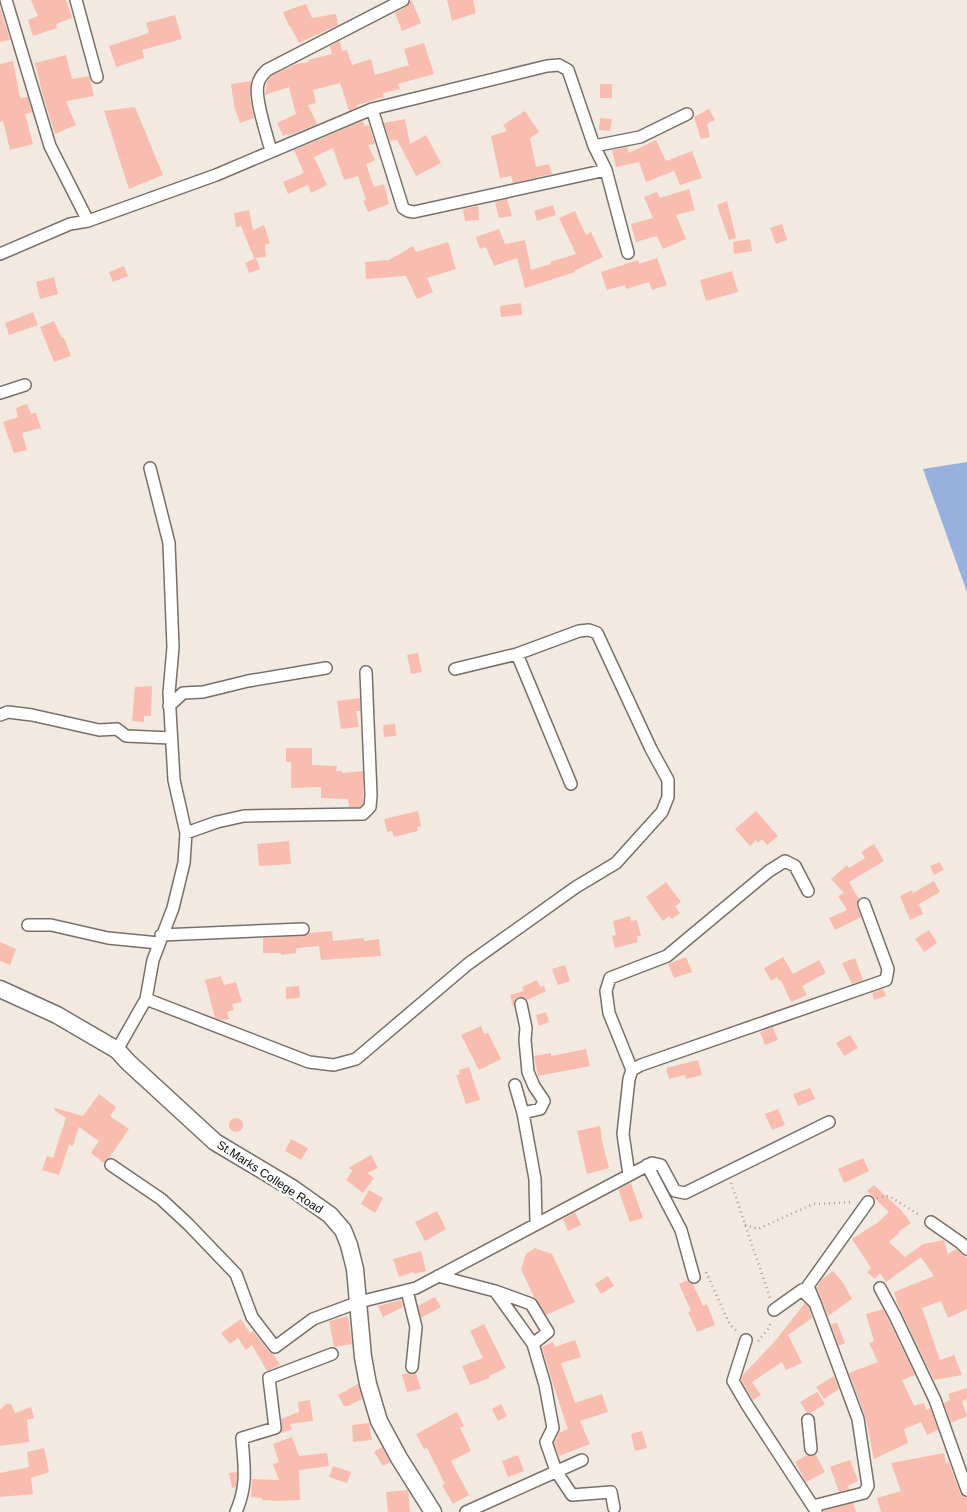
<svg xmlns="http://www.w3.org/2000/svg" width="967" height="1512" font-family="Helvetica,sans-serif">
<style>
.water{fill:#97b0de}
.building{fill:#f8bdae}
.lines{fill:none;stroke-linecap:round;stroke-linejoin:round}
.minor-casing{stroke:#787068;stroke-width:14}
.secondary-casing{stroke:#787068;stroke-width:19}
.path{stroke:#a69f98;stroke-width:2.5;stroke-dasharray:1 4;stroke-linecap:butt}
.minor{stroke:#fff;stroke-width:11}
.secondary{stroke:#fff;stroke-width:16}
.labels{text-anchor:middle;stroke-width:5;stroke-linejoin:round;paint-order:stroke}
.street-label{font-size:12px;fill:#0e0b08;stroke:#fff}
</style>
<rect width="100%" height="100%" fill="#f2eae1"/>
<!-- water -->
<path class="water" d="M967,462v130l-44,-123z"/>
<!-- building -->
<path class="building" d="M31,0h35l6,18 -16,6 1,4 -24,8 -5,-16 10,-4z
M447,0h26l3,13 -24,8z
M410,1h2l9,22 -19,8 -7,-18 12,-7z
M306,4l6,14 24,-4 2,11 -39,18 -9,-17h-1l-6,-14z
M0,8l10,32 -10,2z
M175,15l7,24 -40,11 2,8 -28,9 -7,-21 40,-13 -3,-10z
M340,41l2,10 5,-1 5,15 19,-6 4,16 34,-10 -5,-16 20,-6 10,31 -36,10 2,5 -17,4 1,4 -27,8v2l-8,4 -9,-28 -27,7 3,13 -8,2 9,19 -29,12 -1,-2 -4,2 -6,-13 19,-9 -7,-27 -24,8 2,-13 4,-6 25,-12 13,-2 -1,-2 24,-6 -2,-8z
M66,55l6,24 17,-3 5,20 -28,5 10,24 -21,9 -12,-38 -8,-33z
M13,61l7,37 8,-1 4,15 -7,2 8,30 -23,6 -7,-29 -3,1v-58z
M251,81l-1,18 4,19 -14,5 -6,-17 -3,-22z
M600,84h12v14h-12z
M135,107l28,68 -34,14 -25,-78z
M709,109l6,11 -8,4 3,13 -9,2 -7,-22z
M525,111l14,21 -9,6 6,29 13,-3 3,10 -39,9 -2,-7 -11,2 -9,-42 16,-5 -4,-6z
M600,118l12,1 -2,12 -11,-1z
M405,119l5,25 16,-9 15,28 -25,13 -19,-36 -7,1 -6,-18z
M363,121l2,5 4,-1 6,19 -7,1 7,15 -9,4 8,23 10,-3 5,20 -21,8 -5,-11 3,-1 -8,-24 -14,4 -11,-32 -19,9 13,28 -16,8 -3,-8 -20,9 -5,-12 21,-9 -10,-23z
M656,140l10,21 26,-10 10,27 -22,7 -6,-14 -28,11 -7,-20 -23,5 -4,-17 15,-3 2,6z
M689,189l6,21 -19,5 10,24 -23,10 -6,-13 -21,6 -5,-18 22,-6 -9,-21 13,-5 3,6z
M507,199l5,17 -13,2 -4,-16z
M727,201l9,37 -7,2 -12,-35z
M553,205l3,10 -19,6 -3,-10z
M478,206l1,14 -14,1 -2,-12z
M249,210l4,20 11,-5 6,18 -5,2 1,12 -12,1 -13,-32 -5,1 -2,-14z
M575,211l11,24 5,-3 12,25 -29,14 1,1 -50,16 -8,-30 -23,8 -8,-19 -6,2 -4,-12 23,-8 6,15 20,-4 6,30 20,-6 -1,-2 26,-8 -17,-36z
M782,224l5,16 -11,4 -6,-16z
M750,239l2,12 -18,3 -1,-12z
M448,242l8,27 -29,9 6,14 -16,7 -11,-23 -40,3 -1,-17 24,-2 24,-14 3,6z
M256,258l4,11 -11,4 -4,-10z
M657,258l10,27 -15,5 -3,-8 -23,7 -1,-4 -18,5 -6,-18 37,-12 1,4z
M124,266l4,10 -15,6 -4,-10z
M732,271l6,21 -32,9 -6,-21z
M54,277l4,17 -18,5 -4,-17z
M521,303l1,12 -21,2 -1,-11z
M33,312l5,13 -29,10 -4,-12z
M54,321l8,17h2l7,18 -17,6 -14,-35z
M27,404l4,10 5,-1 5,15 -19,5 5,17 -13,3 -11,-31 15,-5 -2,-9z
M418,653l4,19 -11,2 -4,-19z
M152,686l-1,30h-7v6l-12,-1 3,-34z
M360,698v13h-4l3,16 -18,2 -4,-28z
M395,724l1,12 -12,1 -1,-12z
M286,748h26v17l25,1 -1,5h6v2l21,-2v33l-3,3h-11l-1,-8 -27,-1v-11l-30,1v-26h-5z
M418,811l3,15 -4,1 1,4 -24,6 -2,-6 -5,1 -3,-13z
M756,811l22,25 -11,9 -5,-6 -4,4 -2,-3 -6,6 -15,-17z
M289,841l2,23 -32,2 -2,-22z
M874,844l10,17 -35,21 10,17 -2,7 4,11 -26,13 -6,-12 18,-8 -9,-14 6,-3 -13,-14 16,-14 2,3 16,-10 -4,-6z
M940,862l4,8 -10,5 -4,-9z
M934,881l6,11 -21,12 4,10 -13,6 -10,-24 12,-6 1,3z
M666,882l15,20 -6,4 5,7 -8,6 -3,-3 -6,5 -17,-24z
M630,916l1,5 6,-1 4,16h-4l1,6 -23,6 -3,-12 4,-1 -3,-14z
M929,930l8,13 -13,9 -9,-13z
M332,931l1,10 31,-3v3l15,-2 2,17 -60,4 -2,-14 -23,2v5l-15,2v-2h-18v-15l40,-2 6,-3z
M0,942l16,7 -6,16 -10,-4z
M686,957l6,15 -18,6 -6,-14z
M783,957l10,17 26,-14 7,13 -24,13 5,9 -16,7 -10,-22 -2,1 -2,-4 -6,4 -7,-13z
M855,958l8,22 -11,4 -10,-21z
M565,965l5,16 -12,4 -6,-16z
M221,976l3,9 12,-3 6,20 -10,2 2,6 -7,2 2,7 -7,1 -7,-2 -10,-38z
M537,980l3,7 4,-1 2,5 -19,9 -4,-3 -7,1 -3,9 -3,-12 14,-4 -2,-4z
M299,986l1,12 -14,1v-12z
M883,989l3,7 -12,4 -2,-7z
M546,1012l3,10 -10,4 -3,-11z
M481,1026l3,8 4,-1 13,26 -22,11 -18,-35z
M773,1027l5,13 -13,5 -5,-13z
M850,1035l8,13 -14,8 -8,-13z
M586,1049l4,17 -52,10 -4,-20 17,-3v3z
M698,1060l4,15 -16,4 -1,-4 -16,4 -3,-11z
M469,1067l11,33 -14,4 -10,-29 4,-1 -1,-4z
M810,1088l5,11 -17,7 -5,-12z
M99,1094l17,13 -6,9 19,13 -20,29 -5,5 -13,-10 8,-12 -20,-14 -6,19 -4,-1 -10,30 -17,-5 5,-14 6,2 13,-40 -12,-8 1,-2 28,8z
M778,1109l7,16 -13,5 -7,-16z
M229 1125a7 7 0 1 1 14 0a7 7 0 1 1-14 0Z
M600,1126l2,11h-1l8,31 -22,6 -10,-43z
M291,1139l17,9 -7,12 -16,-9z
M371,1155l7,13 -11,5 7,5 -11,15 -17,-13 7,-10 -5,-2z
M863,1158l6,13 -25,12 -6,-14z
M631,1183l12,35 -13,4 -12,-33z
M874,1185l27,25 10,13 -13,9 1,1 -10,9 16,15 18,-13 21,-4 4,14 8,-5 11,9v51l-19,9 -7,-17 -19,7 18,52 14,-5 8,20 -28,5 -36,-75 -4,-13 40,-16 -13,-19 -35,25 -6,-9 -5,6 -8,-7 4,-4 -19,-29 25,-16 12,-11 -22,-21z
M369,1190l14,8 -8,15 -14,-9z
M437,1211l9,18 -21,12 -10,-19z
M575,1212l6,13 -13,6 -5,-12z
M535,1248l17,6 23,48 -29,13 -12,-18 -13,-28 5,-15z
M421,1251l5,20 -12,3 -1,-2 -14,5 -6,-18z
M833,1271l9,10 10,18 -24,17 -11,-28 5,-9z
M608,1276l6,10 -13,8 -6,-10z
M687,1280l6,4 10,22 4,-2 8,21 -18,7 -9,-20 3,-1 -12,-27z
M435,1297l6,10 -20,11 -3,-12z
M401,1300l2,7 -20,10 -5,-11z
M805,1303l4,4 3,11 -24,17 14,28 -16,7 -4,-8 -30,20 9,13 -8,5 -12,-20 2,-5 32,-34z
M883,1309l32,66 -13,5 12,26 10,-3 2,7 4,-2 8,22 -11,5 -6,-13 -17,7 4,14 -34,16 -9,-43 -16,-43 29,-11 -9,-19 5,-2 -8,-27z
M348,1316l4,28 -17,3h-1l-5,-26z
M241,1319l9,14 3,-2 16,21 4,2 7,11 -13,6 -15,-26 -6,5 -8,-12 -8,6 -9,-11z
M837,1323l8,20 -6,3 -8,-22z
M484,1324l22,44 -17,8 1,2 -20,7 -8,-19 21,-8 -13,-27z
M575,1340l6,17 -20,6 14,40 27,-9 6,18 -28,9 10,23 -31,12 -5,-13 5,-10 9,-4 -15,-45 -11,-37 11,-5 2,5z
M408,1373h8l5,16 -14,3 -5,-17z
M834,1376l5,13 -15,10 -8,-12z
M358,1384l4,15 -14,7h-4l-6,-11z
M967,1388v11l-5,2 5,15 -16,7 -7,-20 6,-3 -2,-6z
M817,1392l8,12 -14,9h-4l-7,-11z
M310,1400l3,21 -23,3 2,5 -10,4 -1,-14 18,-7 -1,-10z
M6,1404h5l4,9 16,-6 3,11 -7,2 2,22 -29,4v-36z
M501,1404l6,12 -9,5 -6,-12z
M457,1412l7,14 -4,2 11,23 -20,10 18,34 -16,9 -11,-19 3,-1 -18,-36 -3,1 -8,-15z
M369,1423l3,17 -19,2 -1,-17z
M642,1431l5,17 -12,3 -4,-17z
M292,1437l7,19 28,-3 2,13 -30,4 1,30 -21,1 -17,-1v-2l-11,-1 1,-18 27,1 -6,-16 6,-2 -6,-18z
M382,1447l8,15 -7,4 -9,-14z
M44,1448l5,24 -18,6 2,16 -33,3v-24l29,-6 -2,-15z
M944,1453l2,11 3,-2 11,31 7,5v14h-86l-4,-14 24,-7 -10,-28z
M518,1455l6,16 -16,6 -6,-16z
M807,1455l4,1 5,-1 9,17 -19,10 -11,-20z
M850,1460l8,21 -11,5 2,3 -10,3 -9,-25z
M333,1466l18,6 -4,11 -18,-6z
M237,1472l-1,15 -4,1 -3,-15z
M408,1490l2,22h-22l-2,-20z
M853,1503l3,9h-32v-1z"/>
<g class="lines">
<defs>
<path id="minor" d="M6,0l44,146 38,75
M76,0l21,77
M372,109l31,99 5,3 6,1 192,-42
M594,146l46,-9 47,-23
M271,151c-4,-16 -17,-53 -13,-67 1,-6 5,-10 9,-14l136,-70
M0,254l70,-30 18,-3 128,-46 156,-66 175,-43 12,-1 9,5 26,76 12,24 22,83
M0,393l25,-8
M517,654l54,130
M169,706l14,-13 20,-1 45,-11 78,-13
M0,715l8,-3 24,3 67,15 18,-1 9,7 45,2
M186,833l31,-11 27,-6 119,-2 7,-7 1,-12 -5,-123
M28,925h23l57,13 51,5
M161,935l142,-6
M146,999l163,63 25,3 22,-6 112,-95 108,-77 40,-24 46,-51 6,-15v-17l-17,-31 -54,-116 -8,-3 -10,1 -62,23 -62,15
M521,1004l5,24 -1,12 3,32 6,14 10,15 -4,8 -17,4
M117,1050l29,-51 7,-39 20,-52 11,-45 2,-30 -12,-53 -5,-87 4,-46 -4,-104 -19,-75
M632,1070l-23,-57 -3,-22 4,-13 57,-22 102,-85 16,-10 10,5 13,25
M515,1085l8,28 12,66 1,45
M111,1165l50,34 27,25 48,50 16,43 23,30 38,-28 46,-17 57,-14 236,-125 9,2 14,26 10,2 144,-71
M647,1165l34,65 13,47
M629,1175l-6,-41 6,-55 3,-9 9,-5 245,-85 2,-11 -24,-65
M931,1222l30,21 6,6
M438,1276l57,15 36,13 17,28 -15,12
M880,1288l15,28 40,84 32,90
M407,1291l9,36 -4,40
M495,1291l38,53 12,41 8,43 -7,14 10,29 16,24 39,-3 3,16
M774,1310l28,-20 13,13 -7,-17 60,-84
M746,1340l-13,41 14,24 69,106
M808,1420l3,29
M813,1506l51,-13 4,-7 -10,-67 -43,-116
M236,1512c12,-28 8,-45 6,-74l33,-10 -6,-50 63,-24
M466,1512l116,-52"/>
<path id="secondary" d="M0,989l57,26 60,35 11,12 87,80 77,46 38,27 13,15 6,15 6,24 8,88 5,27 11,37 20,37 34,54"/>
</defs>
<!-- minor casing -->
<use href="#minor" class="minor-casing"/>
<!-- secondary casing -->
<use href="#secondary" class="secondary-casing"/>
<!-- path -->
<path class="path" d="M731,1183l39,115
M877,1198l12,-2 32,20
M745,1225l13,4 55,-25 40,-2
M706,1272l24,53 9,8
M758,1341l11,-13 2,-7"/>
<!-- minor -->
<use href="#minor" class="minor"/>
<!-- secondary -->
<use href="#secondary" class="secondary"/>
</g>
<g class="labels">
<!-- street labels -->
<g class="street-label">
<text transform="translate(270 1177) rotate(33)" y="4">St.Marks College Road</text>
</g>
</g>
</svg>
